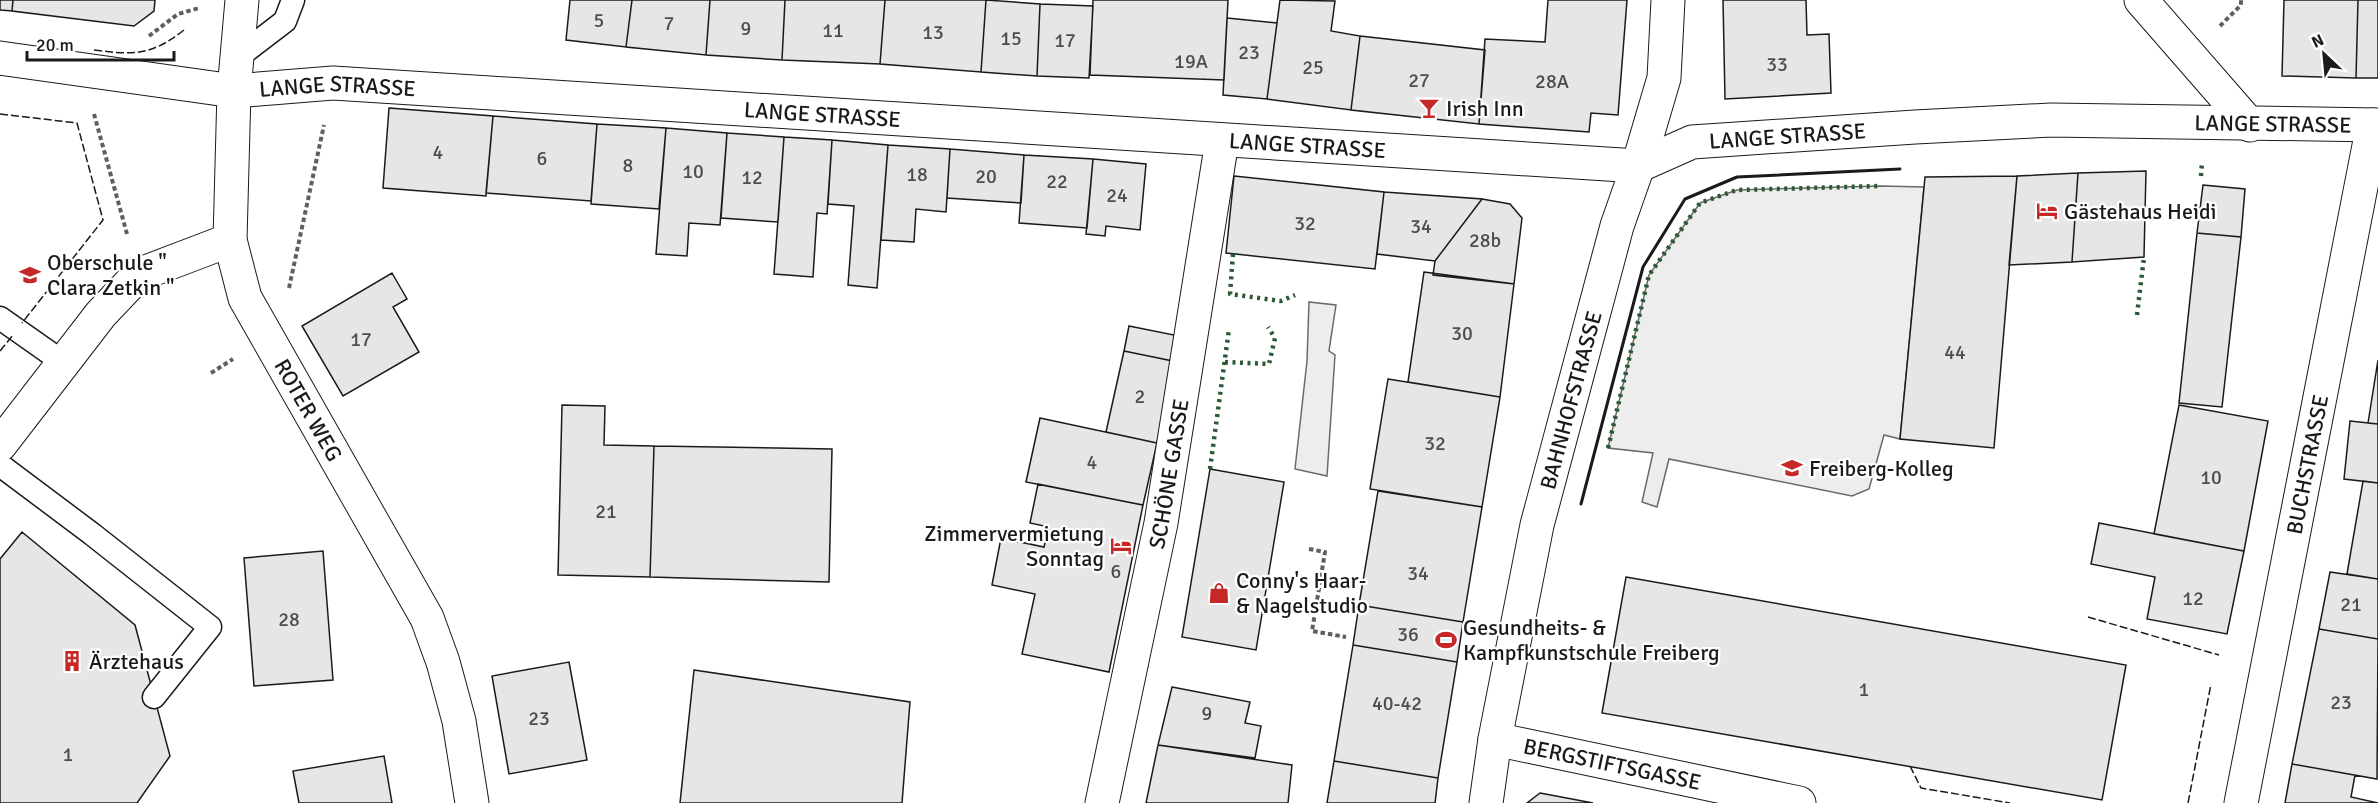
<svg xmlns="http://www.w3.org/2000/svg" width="2378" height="803" font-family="Signika,sans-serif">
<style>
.green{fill:#ededed;stroke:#6a6a6a;stroke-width:1.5}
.building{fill:#e6e6e6;stroke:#1a1a1a;stroke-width:1.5}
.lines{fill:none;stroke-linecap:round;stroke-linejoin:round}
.lane-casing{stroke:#1a1a1a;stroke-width:25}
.street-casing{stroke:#1a1a1a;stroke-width:35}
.path{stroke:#5f5f5f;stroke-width:4;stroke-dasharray:4.5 3;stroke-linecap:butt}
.lane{stroke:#fff;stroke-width:22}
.street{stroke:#fff;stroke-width:33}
.hedge{stroke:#2b5a34;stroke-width:4.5;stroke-dasharray:3 4.5;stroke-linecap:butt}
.fence{stroke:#1a1a1a;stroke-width:1.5;stroke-dasharray:8 3;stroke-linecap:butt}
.wall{stroke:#1a1a1a;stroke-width:3}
.labels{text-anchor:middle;stroke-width:4.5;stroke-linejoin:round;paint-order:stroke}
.number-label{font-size:20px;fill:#4d4d4d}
.street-label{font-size:22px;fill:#1a1a1a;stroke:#fff}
.poi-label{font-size:22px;fill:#1a1a1a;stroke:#fff;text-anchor:start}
</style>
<rect width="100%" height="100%" fill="#fff"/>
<!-- green -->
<path class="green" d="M1881,186l43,1 -24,252 -16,-4 -15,54 -17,7 -183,-37 -12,48 -15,-5 11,-49 -45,-5 41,-173 51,-72 37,-13z
M1309,302l27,3 -7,46 6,4 -8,121 -32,-7 12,-108z"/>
<!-- building -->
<path class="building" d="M0,0h13l-1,11 -12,-1z
M13,0h142l-1,11 -20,15 -122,-15z
M570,0h62l-6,47 -60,-7z
M632,0h78l-4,55 -80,-8z
M710,0h75l-3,60 -76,-5z
M785,0h100l-5,64 -98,-4z
M885,0h101l-5,72 -101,-8z
M986,0l54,4 -3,72 -56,-4z
M1093,0h135l-4,80 -134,-5z
M1280,0l55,1 -4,30 29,5 -9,74 -84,-11z
M1548,0h79l-9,115 -27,-2 -2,19 -110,-8 6,-85 60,3z
M1723,0h83l1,35 22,-1 2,59 -106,6z
M2284,0h74l-2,78 -74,-2z
M2358,0h20v78h-22z
M1040,4l53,2 -4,72 -52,-2z
M1227,18l50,5 -10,76 -44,-4z
M1360,36l125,14 -6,74 -128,-14z
M389,108l104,8 -7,80 -103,-8z
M493,116l104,8 -6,77 -105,-8z
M597,124l69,4 -7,81 -68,-5z
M666,128l61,5 -7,92 -31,-2 -2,33 -31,-2z
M727,133l57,4 -6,85 -57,-4z
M784,137l48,3 -5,74 -10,-1 -4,64 -39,-3z
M832,140l56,5 -11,143 -29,-3 6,-79 -26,-2z
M888,145l62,4 -4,63 -30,-3 -2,33 -33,-2z
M950,149l74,6 -3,48 -74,-5z
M1024,155l69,4 -6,69 -68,-5z
M1093,159l53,5 -6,66 -34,-4 -1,10 -19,-2z
M2146,171l-2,86 -72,5 6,-89z
M2078,173l-6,89 -63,3 8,-89z
M1234,176l150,16 -9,77 -149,-16z
M2017,176l-23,272 -94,-9 25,-262z
M2203,185l42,4 -4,48 -44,-4z
M1384,192l98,7 -47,62 -58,-7z
M1482,199l28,5 12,14 -8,66 -81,-9 2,-14z
M2197,233l44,4 -19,170 -43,-4z
M1424,272l90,12 -14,113 -92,-15z
M392,273l15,26 -14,8 26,45 -76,44 -41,-70z
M1129,326l50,10 -6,25 -49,-10z
M1124,351l49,10 -16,82 -51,-11z
M2378,360v64l-10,-1z
M1388,379l112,18 -18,110 -112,-18z
M562,405l43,1 -1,39 50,1 -4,131 -92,-2z
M2179,405l89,16 -24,130 -90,-17z
M1040,418l117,25 -14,62 -117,-23z
M2350,421l28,3v59l-34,-4z
M654,446l178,3 -3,133 -179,-5z
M1210,469l74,13 -28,168 -74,-13z
M2363,481l15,2v96l-31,-5z
M1038,484l105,21 -34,167 -87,-18 13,-60 -43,-9 9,-47 43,9 5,-20 -19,-4z
M1378,491l104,16 -19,115 -104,-17z
M2099,523l145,28 -17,83 -80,-15 8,-42 -64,-13z
M22,532l113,93 35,131 -33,47h-137v-244z
M323,551l10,129 -79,6 -10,-128z
M2330,572l48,7v60l-59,-10z
M1626,577l500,88 -24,135 -500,-87z
M1359,605l104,17 -6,40 -104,-17z
M2319,629l59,10 -1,140 -85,-15z
M1353,645l104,17 -19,116 -104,-17z
M569,662l18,98 -78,14 -17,-98z
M694,670l216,32 -8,101h-222z
M1172,687l78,15 -5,21 16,3 -6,32 -97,-13z
M1158,745l134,20 -4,38h-142z
M384,756l8,47h-93l-6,-32z
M1334,761l104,17 -3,25h-108z
M2292,764l63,11 -4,22 27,6h-93z
M1540,793l53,10h-66z"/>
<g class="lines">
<defs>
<path id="lane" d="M238,57l47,-36 8,-21
M0,318l64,45
M0,465l92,69 118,93 -56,70"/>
<g id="street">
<path id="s1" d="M242,0l-8,91 -4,149 15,58 182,320 16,44 16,59 13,82"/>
<path d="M2141,0l109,125"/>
<path id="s2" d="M0,58l234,33 99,-8 1305,83 54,-24 223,-15 136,-7 327,5"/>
<path d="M0,445l101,-131 37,-39 92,-35"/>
<path id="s3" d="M1495,739l304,64"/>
<path id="s4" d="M1102,803l59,-280 61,-382"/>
<path id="s5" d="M1486,803l9,-64 42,-214 80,-299 21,-60 26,-88 4,-78"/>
<path id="s6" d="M2241,803l132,-678"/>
</g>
</defs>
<!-- lane casing -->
<use href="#lane" class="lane-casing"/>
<!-- street casing -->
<use href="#street" class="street-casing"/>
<!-- path -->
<path class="path" d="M2220,26l21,-21v-5
M149,36l29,-22 21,-6
M94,114l33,120
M289,288l35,-163
M211,373l22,-14
M1309,549l16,3 -13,79 34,6"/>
<!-- lane -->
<use href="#lane" class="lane"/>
<!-- street -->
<use href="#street" class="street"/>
<!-- hedge -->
<path class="hedge" d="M2201,176l1,-14
M1233,254l-3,40 51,7 14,-6
M2137,315l7,-58
M1225,362l44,2 6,-26 -7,-11
M1608,448l41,-173 51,-72 37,-13 144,-4
M1210,469l19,-140"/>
<!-- fence -->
<path class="fence" d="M94,50c39,5 57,6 90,-20
M0,114l77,9 26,97 -81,103
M0,351l13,-16
M2088,617l131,38
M1910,766l11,22 89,15
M2188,803l23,-119"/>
<!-- wall -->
<path class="wall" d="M1581,504l62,-237 42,-68 52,-22 163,-8"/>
</g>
<!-- icons -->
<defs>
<symbol id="bar-bare" viewBox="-9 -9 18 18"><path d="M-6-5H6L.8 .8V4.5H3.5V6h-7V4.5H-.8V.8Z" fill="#c62828" stroke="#fff" stroke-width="2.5" paint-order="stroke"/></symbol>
<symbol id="hotel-bare" viewBox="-9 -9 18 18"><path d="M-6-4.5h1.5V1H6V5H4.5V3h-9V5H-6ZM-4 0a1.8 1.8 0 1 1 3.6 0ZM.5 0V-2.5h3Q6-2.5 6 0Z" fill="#c62828" stroke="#fff" stroke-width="2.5" paint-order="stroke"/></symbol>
<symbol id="school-bare" viewBox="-9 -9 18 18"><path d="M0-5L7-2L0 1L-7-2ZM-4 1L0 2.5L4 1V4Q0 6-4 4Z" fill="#c62828" stroke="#fff" stroke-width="2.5" paint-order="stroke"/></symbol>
<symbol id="shop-bare" viewBox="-9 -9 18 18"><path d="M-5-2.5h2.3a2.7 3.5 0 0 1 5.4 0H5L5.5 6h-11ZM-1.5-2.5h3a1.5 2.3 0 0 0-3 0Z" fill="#c62828" stroke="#fff" stroke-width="2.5" paint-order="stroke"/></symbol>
<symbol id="stadium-bare" viewBox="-9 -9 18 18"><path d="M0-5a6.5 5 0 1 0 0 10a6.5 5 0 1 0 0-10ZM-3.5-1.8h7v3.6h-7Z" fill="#c62828" stroke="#fff" stroke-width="2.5" paint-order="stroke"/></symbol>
<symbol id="building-bare" viewBox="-9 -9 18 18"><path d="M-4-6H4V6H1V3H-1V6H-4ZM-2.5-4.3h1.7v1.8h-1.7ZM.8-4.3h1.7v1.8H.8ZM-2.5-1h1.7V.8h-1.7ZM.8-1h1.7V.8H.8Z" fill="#c62828" stroke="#fff" stroke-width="2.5" paint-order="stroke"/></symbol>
</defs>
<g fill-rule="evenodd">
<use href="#bar-bare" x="1414" y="93" width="30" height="30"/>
<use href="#hotel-bare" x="2032" y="196" width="30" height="30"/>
<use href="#school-bare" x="15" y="260" width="30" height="30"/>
<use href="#school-bare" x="1777" y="453" width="30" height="30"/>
<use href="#hotel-bare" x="1106" y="531" width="30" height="30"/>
<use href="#shop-bare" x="1204" y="578" width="30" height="30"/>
<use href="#stadium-bare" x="1431" y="625" width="30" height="30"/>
<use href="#building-bare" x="57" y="646" width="30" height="30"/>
</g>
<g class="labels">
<!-- number labels -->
<g class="number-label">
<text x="599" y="27">5</text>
<text x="669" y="30">7</text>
<text x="746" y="35">9</text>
<text x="833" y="37">11</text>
<text x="933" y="39">13</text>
<text x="1011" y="45">15</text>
<text x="1065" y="47">17</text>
<text x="1249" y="59">23</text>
<text x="1191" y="68">19A</text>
<text x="1777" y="71">33</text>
<text x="1313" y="74">25</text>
<text x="1419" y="87">27</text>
<text x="1552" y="88">28A</text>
<text x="438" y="159">4</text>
<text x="542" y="165">6</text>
<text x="628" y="172">8</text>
<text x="693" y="178">10</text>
<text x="917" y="181">18</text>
<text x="986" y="183">20</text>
<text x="752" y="184">12</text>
<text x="1057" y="188">22</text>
<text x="1117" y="202">24</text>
<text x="1305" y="230">32</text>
<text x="1421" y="233">34</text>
<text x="1485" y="247">28b</text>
<text x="1462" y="340">30</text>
<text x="361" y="346">17</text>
<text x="1955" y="359">44</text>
<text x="1140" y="403">2</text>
<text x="1435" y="450">32</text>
<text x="1092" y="469">4</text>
<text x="2211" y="484">10</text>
<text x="606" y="518">21</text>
<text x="1116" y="578">6</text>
<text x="1418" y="580">34</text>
<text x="2193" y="605">12</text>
<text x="2351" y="611">21</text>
<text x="289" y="626">28</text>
<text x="1408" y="641">36</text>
<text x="1864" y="696">1</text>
<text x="2341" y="709">23</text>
<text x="1397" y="710">40-42</text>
<text x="1207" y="720">9</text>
<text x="539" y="725">23</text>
<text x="68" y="761">1</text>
</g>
<!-- street labels -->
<g class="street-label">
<text dy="8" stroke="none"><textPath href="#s2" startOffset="340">LANGE STRASSE</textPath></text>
<text dy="8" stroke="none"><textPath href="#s2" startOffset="826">LANGE STRASSE</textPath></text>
<text dy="8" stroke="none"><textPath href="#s2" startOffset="2284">LANGE STRASSE</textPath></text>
<text dy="8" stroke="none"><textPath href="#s2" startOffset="1798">LANGE STRASSE</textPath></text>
<text dy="8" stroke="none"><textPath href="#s2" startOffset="1312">LANGE STRASSE</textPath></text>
<text dy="8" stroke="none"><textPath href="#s5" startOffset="412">BAHNHOFSTRASSE</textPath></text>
<text dy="8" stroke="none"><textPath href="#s1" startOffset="429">ROTER WEG</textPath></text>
<text dy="8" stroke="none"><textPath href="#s6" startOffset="345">BUCHSTRASSE</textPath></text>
<text dy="8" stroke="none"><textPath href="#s4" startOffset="336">SCHÖNE GASSE</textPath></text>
<text dy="8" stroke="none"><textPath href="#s3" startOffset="120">BERGSTIFTSGASSE</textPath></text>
</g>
<!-- poi labels -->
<g class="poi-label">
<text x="1446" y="116">Irish Inn</text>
<text x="2064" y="219">Gästehaus Heidi</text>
<text x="47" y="270">Oberschule "<tspan x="47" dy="25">Clara Zetkin "</tspan></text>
<text x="1809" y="476">Freiberg-Kolleg</text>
<text x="1104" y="541" text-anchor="end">Zimmervermietung<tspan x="1104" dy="25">Sonntag</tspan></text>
<text x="1236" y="588">Conny's Haar-<tspan x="1236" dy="25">&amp; Nagelstudio</tspan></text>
<text x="1463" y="635">Gesundheits- &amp;<tspan x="1463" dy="25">Kampfkunstschule Freiberg</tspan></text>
<text x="89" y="669">Ärztehaus</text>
</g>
</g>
<!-- north arrow -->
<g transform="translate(2324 54) rotate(334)" stroke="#ffffff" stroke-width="4.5" paint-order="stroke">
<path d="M0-4.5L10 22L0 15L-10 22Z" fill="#1a1a1a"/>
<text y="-9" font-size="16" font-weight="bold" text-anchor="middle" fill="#1a1a1a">N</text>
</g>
<!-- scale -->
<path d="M27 51v9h147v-9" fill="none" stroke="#1a1a1a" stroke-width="3"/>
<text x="36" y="51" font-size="18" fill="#1a1a1a" stroke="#ffffff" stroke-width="4.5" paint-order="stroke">20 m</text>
</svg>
